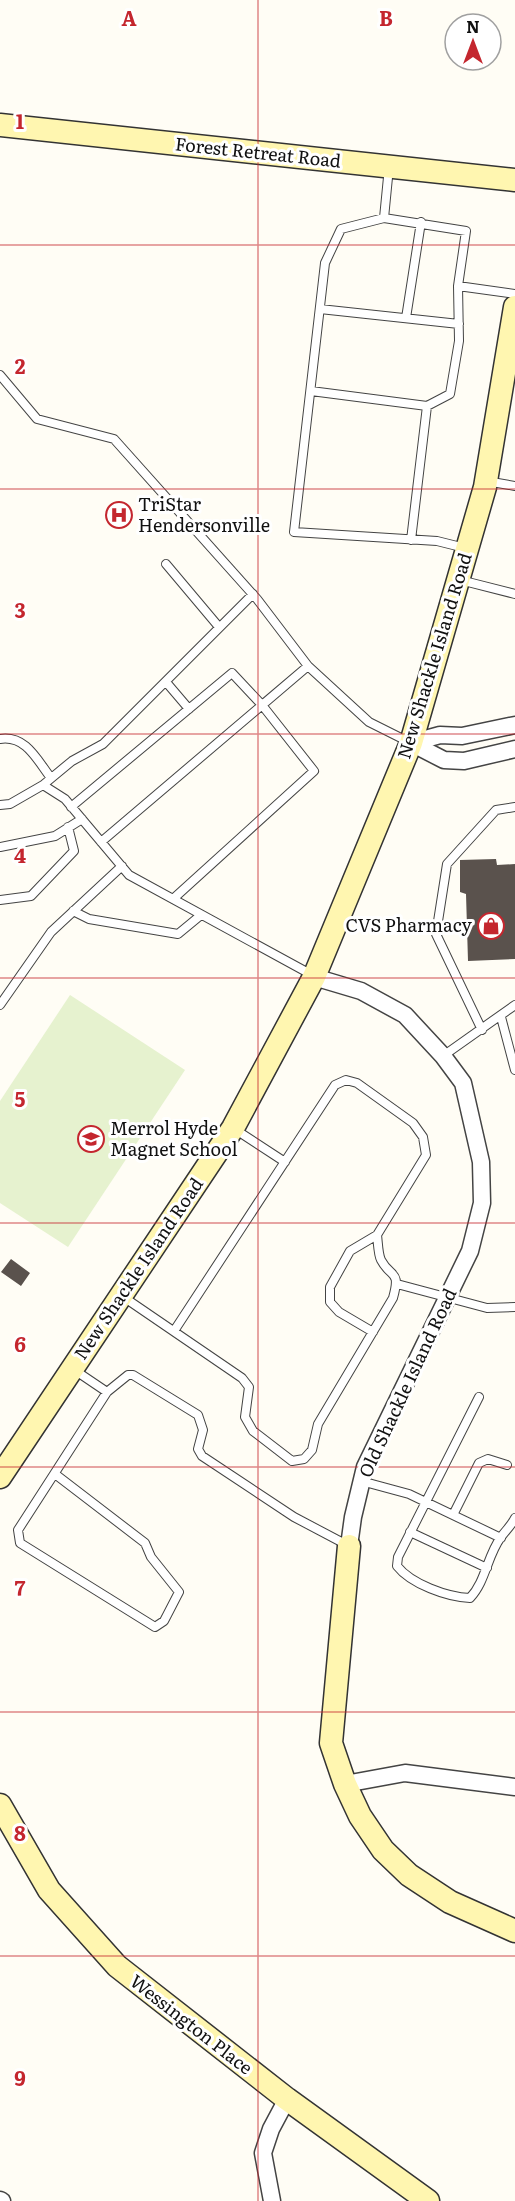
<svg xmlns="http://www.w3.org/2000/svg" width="515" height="2201" font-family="Literata,serif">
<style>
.pitch{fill:#e6f2cf}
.building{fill:#5a524d}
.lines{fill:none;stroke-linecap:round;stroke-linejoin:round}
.lane-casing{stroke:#444;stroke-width:10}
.street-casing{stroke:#444;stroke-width:19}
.secondary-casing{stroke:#333;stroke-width:25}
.lane{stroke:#fff;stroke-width:8}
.street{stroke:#fff;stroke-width:16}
.secondary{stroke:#fff6b0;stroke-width:22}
.grid{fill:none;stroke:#c4262e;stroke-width:1.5;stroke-opacity:0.55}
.labels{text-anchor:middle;stroke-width:6;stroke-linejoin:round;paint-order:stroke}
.street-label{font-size:18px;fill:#111;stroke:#fff}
.poi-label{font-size:18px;fill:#111;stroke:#fff;text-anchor:start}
.grid-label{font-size:20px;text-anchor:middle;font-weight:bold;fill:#c4262e;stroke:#fff;stroke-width:6;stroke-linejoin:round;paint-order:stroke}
</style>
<rect width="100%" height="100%" fill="#fffdf5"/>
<!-- pitch -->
<path class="pitch" d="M70,995l115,75 -117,177 -68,-44v-102z"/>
<!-- building -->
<path class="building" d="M496,859l1,6 18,-1v95l-47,2 -2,-67 -6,-2v-32z
M11,1259l19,14 -9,13 -20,-14z"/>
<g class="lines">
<defs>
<path id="lane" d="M389,167l-5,51 82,13 -8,55 57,8
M384,218l-43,11 -16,34 -31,269 143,9 28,7
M320,309l139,15
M406,318l15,-96
M0,375l37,44 77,20 143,160 51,67 61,56 40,20
M311,391l116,15
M486,481l29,5
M411,540l16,-134 23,-12 9,-53 -1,-55
M166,564l53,63
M460,580l55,14
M166,682l23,27
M0,739c26,-4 37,21 51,39
M43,785l29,-24 31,-17 150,-150
M0,805l10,-1 33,-19 22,14 64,76 185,101
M71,807l161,-134 30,32 52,66 -141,128
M101,842l207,-176
M0,847l55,-11 27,-17
M0,900l31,-4 43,-45 -6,-24
M73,911l16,8 89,15 23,-19
M0,1005l51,-73 71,-66
M501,1017l14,53
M482,1030l-46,-96 11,-70 49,-54 19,-3
M443,1056l72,-51
M233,1128l52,34
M397,1284l90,24 28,-1
M122,1296l120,82 7,9 -4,30 8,14 39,30 12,-2 8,-9 6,-26 75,-126c8,-29 -2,-19 -12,-38 -3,-6 -3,-18 -4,-25l49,-80 -3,-18 -10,-14 -56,-40 -11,-3 -11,5 -161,246
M373,1332l-34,-20 -9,-10v-15l20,-36 27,-16
M73,1369l34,23
M479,1397l-81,160 -1,9c14,18 50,31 73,32 16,-17 17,-42 31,-61 5,-7 10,-11 14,-19
M55,1474l90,69 6,14 28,35 -15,29 -9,6 -135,-84 -2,-13 89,-138 21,-17h5l65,40 5,15 -5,19 4,7 92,61 55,29
M361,1481l48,13 92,44
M453,1515l26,-52 9,-4 19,6
M410,1532l77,36"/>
<path id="street" d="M411,743l33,17 20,1 51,-12
M411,743l29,-8 22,1 53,-11
M314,977l47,14 44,24 38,41 20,27 18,79 1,41 -12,48 -105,216 -12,50 -4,29
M345,1784l60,-11 110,14
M0,2200l2,1
M272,2201l-9,-48 8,-24 16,-30"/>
<path id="secondary" d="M0,125l515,55
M0,1477l233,-349 81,-151 97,-234 74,-256 30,-180
M349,1546l-18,197 14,41 15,32 23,34 26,25 41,27 65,29
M0,1805l49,85 68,76 170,133 141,102"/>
</defs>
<!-- lane casing -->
<use href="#lane" class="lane-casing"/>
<!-- street casing -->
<use href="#street" class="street-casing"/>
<!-- secondary casing -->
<use href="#secondary" class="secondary-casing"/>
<!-- lane -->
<use href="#lane" class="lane"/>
<!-- street -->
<use href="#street" class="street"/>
<!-- secondary -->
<use href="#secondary" class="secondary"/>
</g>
<!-- grid -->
<path class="grid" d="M258,0v2201M0,245h515M0,489h515M0,734h515M0,978h515M0,1223h515M0,1467h515M0,1712h515M0,1956h515"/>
<!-- icons -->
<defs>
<symbol id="hospital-ring" viewBox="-11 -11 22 22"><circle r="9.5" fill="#fff" stroke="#c4262e" stroke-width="1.5"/><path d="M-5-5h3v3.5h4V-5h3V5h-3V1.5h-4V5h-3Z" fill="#c4262e"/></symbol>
<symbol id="shop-ring" viewBox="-11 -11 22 22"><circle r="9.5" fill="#fff" stroke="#c4262e" stroke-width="1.5"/><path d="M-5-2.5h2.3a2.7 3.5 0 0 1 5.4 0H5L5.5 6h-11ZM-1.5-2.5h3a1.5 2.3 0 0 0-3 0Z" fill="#c4262e"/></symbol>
<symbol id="school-ring" viewBox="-11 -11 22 22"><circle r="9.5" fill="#fff" stroke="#c4262e" stroke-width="1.5"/><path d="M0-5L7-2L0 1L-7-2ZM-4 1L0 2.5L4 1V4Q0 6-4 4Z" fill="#c4262e"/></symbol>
</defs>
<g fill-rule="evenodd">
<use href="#hospital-ring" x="104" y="500" width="30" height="30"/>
<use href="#shop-ring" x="476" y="911" width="30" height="30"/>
<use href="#school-ring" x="76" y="1124" width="30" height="30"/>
</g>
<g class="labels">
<!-- street labels -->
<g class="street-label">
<text transform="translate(258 153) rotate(6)" y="6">Forest Retreat Road</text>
<text transform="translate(435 656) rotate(-73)" y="6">New Shackle Island Road</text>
<text transform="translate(139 1269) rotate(-56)" y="6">New Shackle Island Road</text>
<text transform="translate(408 1383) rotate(-65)" y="6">Old Shackle Island Road</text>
<text transform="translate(191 2025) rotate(38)" y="6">Wessington Place</text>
</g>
<!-- poi labels -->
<g class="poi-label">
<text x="138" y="511">TriStar<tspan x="138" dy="21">Hendersonville</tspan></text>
<text x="472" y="932" text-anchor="end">CVS Pharmacy</text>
<text x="110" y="1135">Merrol Hyde<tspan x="110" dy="21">Magnet School</tspan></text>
</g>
</g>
<g class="grid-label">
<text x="129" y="26">A</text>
<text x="386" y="26">B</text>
<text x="20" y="129">1</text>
<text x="20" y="374">2</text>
<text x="20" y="618">3</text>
<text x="20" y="863">4</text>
<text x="20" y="1107">5</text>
<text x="20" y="1352">6</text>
<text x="20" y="1596">7</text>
<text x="20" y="1841">8</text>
<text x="20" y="2086">9</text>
</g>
<!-- north arrow -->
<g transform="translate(473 42)"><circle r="28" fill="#ffffff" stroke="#a0a0a0" stroke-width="1.5"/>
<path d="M0-4.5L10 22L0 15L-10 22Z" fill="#c4262e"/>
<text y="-9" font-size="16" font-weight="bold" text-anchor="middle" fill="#111111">N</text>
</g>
</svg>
